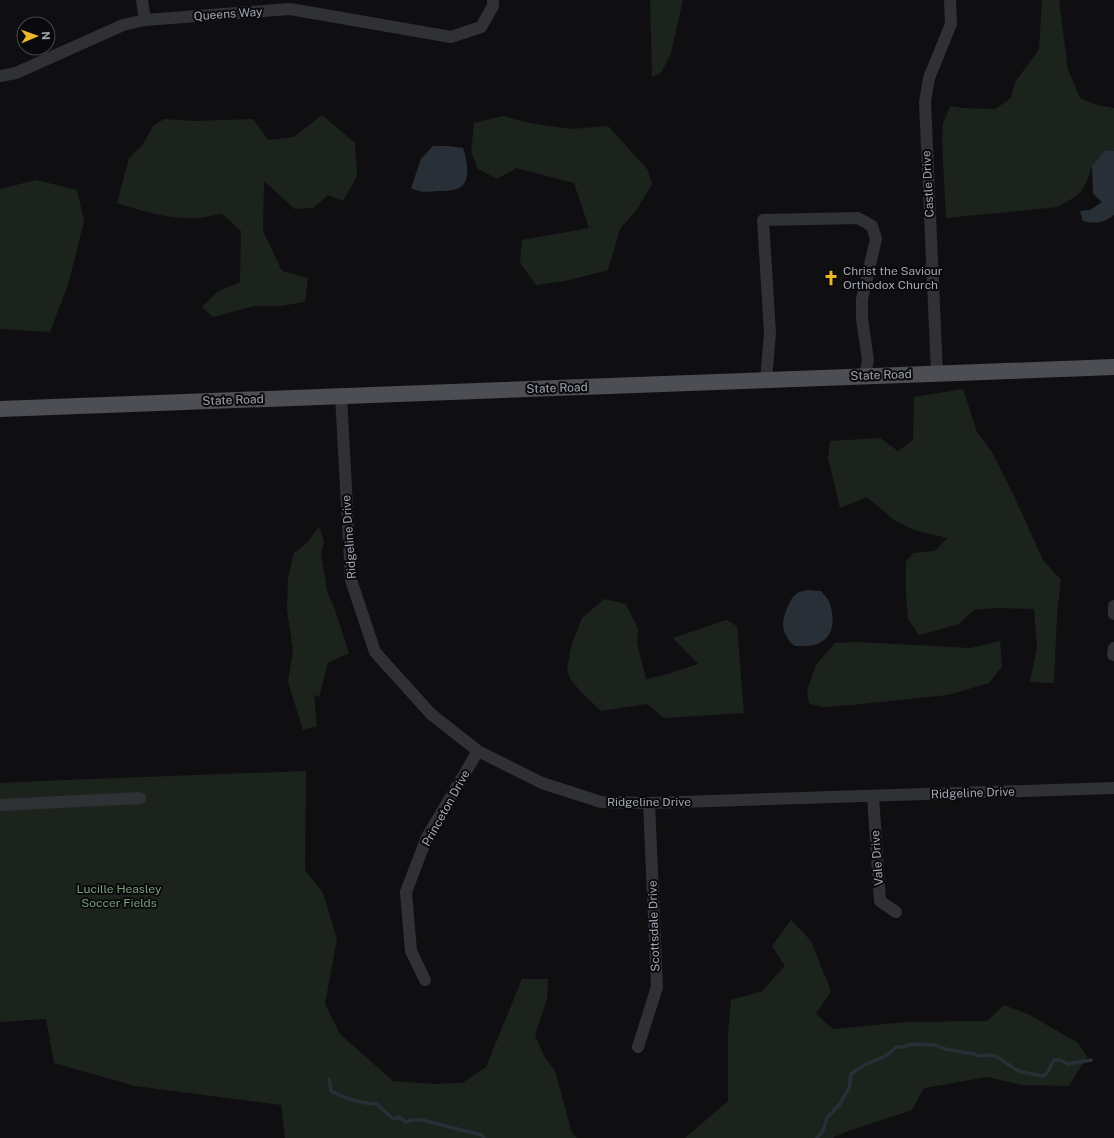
<svg xmlns="http://www.w3.org/2000/svg" width="1114" height="1138" font-family="'Public Sans',sans-serif">
<style>
.green{fill:#1c231d}
.water{fill:#282f36}
.lines{fill:none;stroke-linecap:round;stroke-linejoin:round}
.stream{stroke:#282f36;stroke-width:3.5}
.minor{stroke:#303135;stroke-width:12}
.major{stroke:#4c4e54;stroke-width:16}
.labels{text-anchor:middle;stroke-width:4;stroke-linejoin:round;paint-order:stroke}
.street-label{font-size:12px;fill:#a1a5b1;stroke:#0a0a0c}
.poi-label{font-size:12px;fill:#a1a5b1;stroke:#0a0a0c;text-anchor:start}
.park-label{font-size:12px;fill:#789c7c;stroke:#0a0a0c}
</style>
<rect width="100%" height="100%" fill="#0f0f11"/>
<!-- green -->
<path class="green" d="M650,0h33l-12,53 -10,20 -9,4z
M1042,0h17l9,70 12,28 17,7 17,3v43l-9,-1 -13,16 -5,15 -6,11 -11,8 -12,7 -112,11 -4,-78 1,-17 7,-17 13,2 32,1 16,-11 4,-16 24,-33z
M322,115l33,28 2,33 -14,25 -15,-6 -15,13 -18,1 -31,-28 -1,50 19,40 26,7 -3,24 -24,4h-27l-41,11 -11,-10 15,-15 23,-10 1,-51 -19,-17c-9,1 -19,4 -28,4 -26,1 -53,-7 -77,-15l12,-45 13,-12 11,-20 11,-7 31,2 58,-2 15,21 26,-3z
M503,116l27,7 41,6 37,-3 40,44 4,14 -15,25 -17,20 -12,41 -43,11 -29,4 -16,-22 2,-23 67,-12 -15,-45 -58,-15 -19,11 -19,-10 -7,-17 3,-29z
M36,180l41,10 7,31 -16,64 -18,47 -50,-3v-140z
M963,389l14,43 15,20 22,44 29,64 18,20 -4,34 -3,69 -24,-1 7,-35 -3,-38 -38,-1 -22,2 -15,14 -40,11 -11,-16 -2,-23v-35l8,-8 21,-2 12,-13 -33,-8 -20,-10 -27,-23 -27,11 -12,-50 2,-17 50,-3 18,13 15,-11 1,-43z
M319,527l5,14 -3,13 6,37 8,19 14,43 -21,10 -9,34 -5,-2 3,31 -14,4 -15,-48 5,-32 -6,-40 1,-32 6,-26c11,-4 17,-16 25,-25z
M604,599l22,5 12,25 -1,14 9,36 22,-5 30,-10 -25,-26 53,-18 11,6 7,87 -80,5 -17,-14 -46,7 -20,-19 -10,-12 -4,-10 4,-24 11,-28z
M1000,641l2,25 -13,17 -41,12 -96,10 -30,2 -13,-3 -2,-14 9,-25 19,-22 24,-1 111,6z
M306,771l-1,99 18,23 14,46 -12,65 15,30 53,47 41,3 28,-1 24,-16 36,-88h26l-1,20 -12,36 9,21 11,15 17,62 5,5h-292l-4,-33 -146,-19 -81,-23 -8,-44 -46,3v-239l64,-3z
M791,920l20,21 20,50 -15,23 17,15 74,-7 80,-1 17,-16 26,10 48,28 9,14 -18,29 -47,-1 -35,-8 -63,11 -12,22 -67,22 -12,6h-148l43,-37v-67l3,-34 31,-9 23,-25 -13,-20z"/>
<!-- water -->
<path class="water" d="M433,146h14l16,2c4,11 9,34 -4,40 -6,3 -14,3 -21,3 -10,1 -18,2 -27,-3l10,-29z
M1105,150l9,1v64c-10,8 -18,9 -31,6l-3,-10 10,-1 12,-8 -9,-8 -1,-28z
M808,590l13,1c3,4 8,9 9,13 5,16 4,34 -13,40 -6,3 -15,2 -22,2 -6,-4 -12,-13 -12,-21 0,-9 7,-29 16,-33 3,-1 6,-1 9,-2z"/>
<g class="lines">
<!-- stream -->
<path class="stream" d="M329,1079l2,12c13,7 32,13 46,13l16,15 6,-2 7,5 6,-2h10l59,15 3,3
M817,1138l6,-7 4,-13 13,-14 9,-16 2,-14c5,-3 9,-7 14,-9 11,-6 23,-8 31,-18h7l9,-3 23,1 10,4 29,5 6,2 8,-1 8,1 22,15 25,5 4,-3 7,-13h6l8,4 23,-4"/>
<!-- minor -->
<path class="minor" d="M142,0l3,20
M0,76l16,-3 107,-48 22,-5 145,-11 161,28 30,-10 12,-21v-6
M937,373l-12,-271 4,-24 22,-54 -1,-24
M766,380l4,-47 -7,-113 95,-2 14,8 4,13 -14,60v20l6,41 -3,16
M341,396l10,184 24,72 56,62 47,37 64,32 59,19 48,1 465,-15
M1114,606v8
M1113,655l1,-7
M873,796l7,105 16,11
M0,805l140,-7
M425,980l-14,-29 -5,-59 21,-55 51,-86
M638,1047l19,-60 -8,-184"/>
<!-- major -->
<path class="major" d="M0,409l1114,-42"/>
</g>
<!-- icons -->
<defs>
<symbol id="church-bare" viewBox="-9 -9 18 18"><path d="M-1.2-6h2.4v3.5h3.3v2.4h-3.3V6h-2.4V-.1h-3.3v-2.4h3.3Z" fill="#edb72b" stroke="#0a0a0c" stroke-width="2.5" paint-order="stroke"/></symbol>
</defs>
<g fill-rule="evenodd">
<use href="#church-bare" x="820" y="267" width="22" height="22"/>
</g>
<g class="labels">
<!-- street labels -->
<g class="street-label">
<text transform="translate(228 14) rotate(-4)" y="4">Queens Way</text>
<text transform="translate(928 184) rotate(-93)" y="4">Castle Drive</text>
<text transform="translate(881 375) rotate(-2)" y="4">State Road</text>
<text transform="translate(557 388) rotate(-2)" y="4">State Road</text>
<text transform="translate(233 400) rotate(-2)" y="4">State Road</text>
<text transform="translate(349 537) rotate(-94)" y="4">Ridgeline Drive</text>
<text transform="translate(973 793) rotate(-2)" y="4">Ridgeline Drive</text>
<text x="649" y="806">Ridgeline Drive</text>
<text transform="translate(446 808) rotate(-61)" y="4">Princeton Drive</text>
<text transform="translate(877 858) rotate(-94)" y="4">Vale Drive</text>
<text transform="translate(654 926) rotate(-92)" y="4">Scottsdale Drive</text>
</g>
<!-- poi labels -->
<g class="poi-label">
<text x="843" y="275">Christ the Saviour<tspan x="843" dy="14">Orthodox Church</tspan></text>
</g>
<!-- park labels -->
<g class="park-label">
<text x="119" y="893">Lucille Heasley<tspan x="119" dy="14">Soccer Fields</tspan></text>
</g>
</g>
<!-- north arrow -->
<g transform="translate(36 36) rotate(88)"><circle r="19" fill="#0a0a0c" stroke="#46484e"/>
<path d="M0-3L7 15L0 10L-7 15Z" fill="#edb72b"/>
<text y="-6" font-size="11" font-weight="bold" text-anchor="middle" fill="#a1a5b1">N</text>
</g>
</svg>
